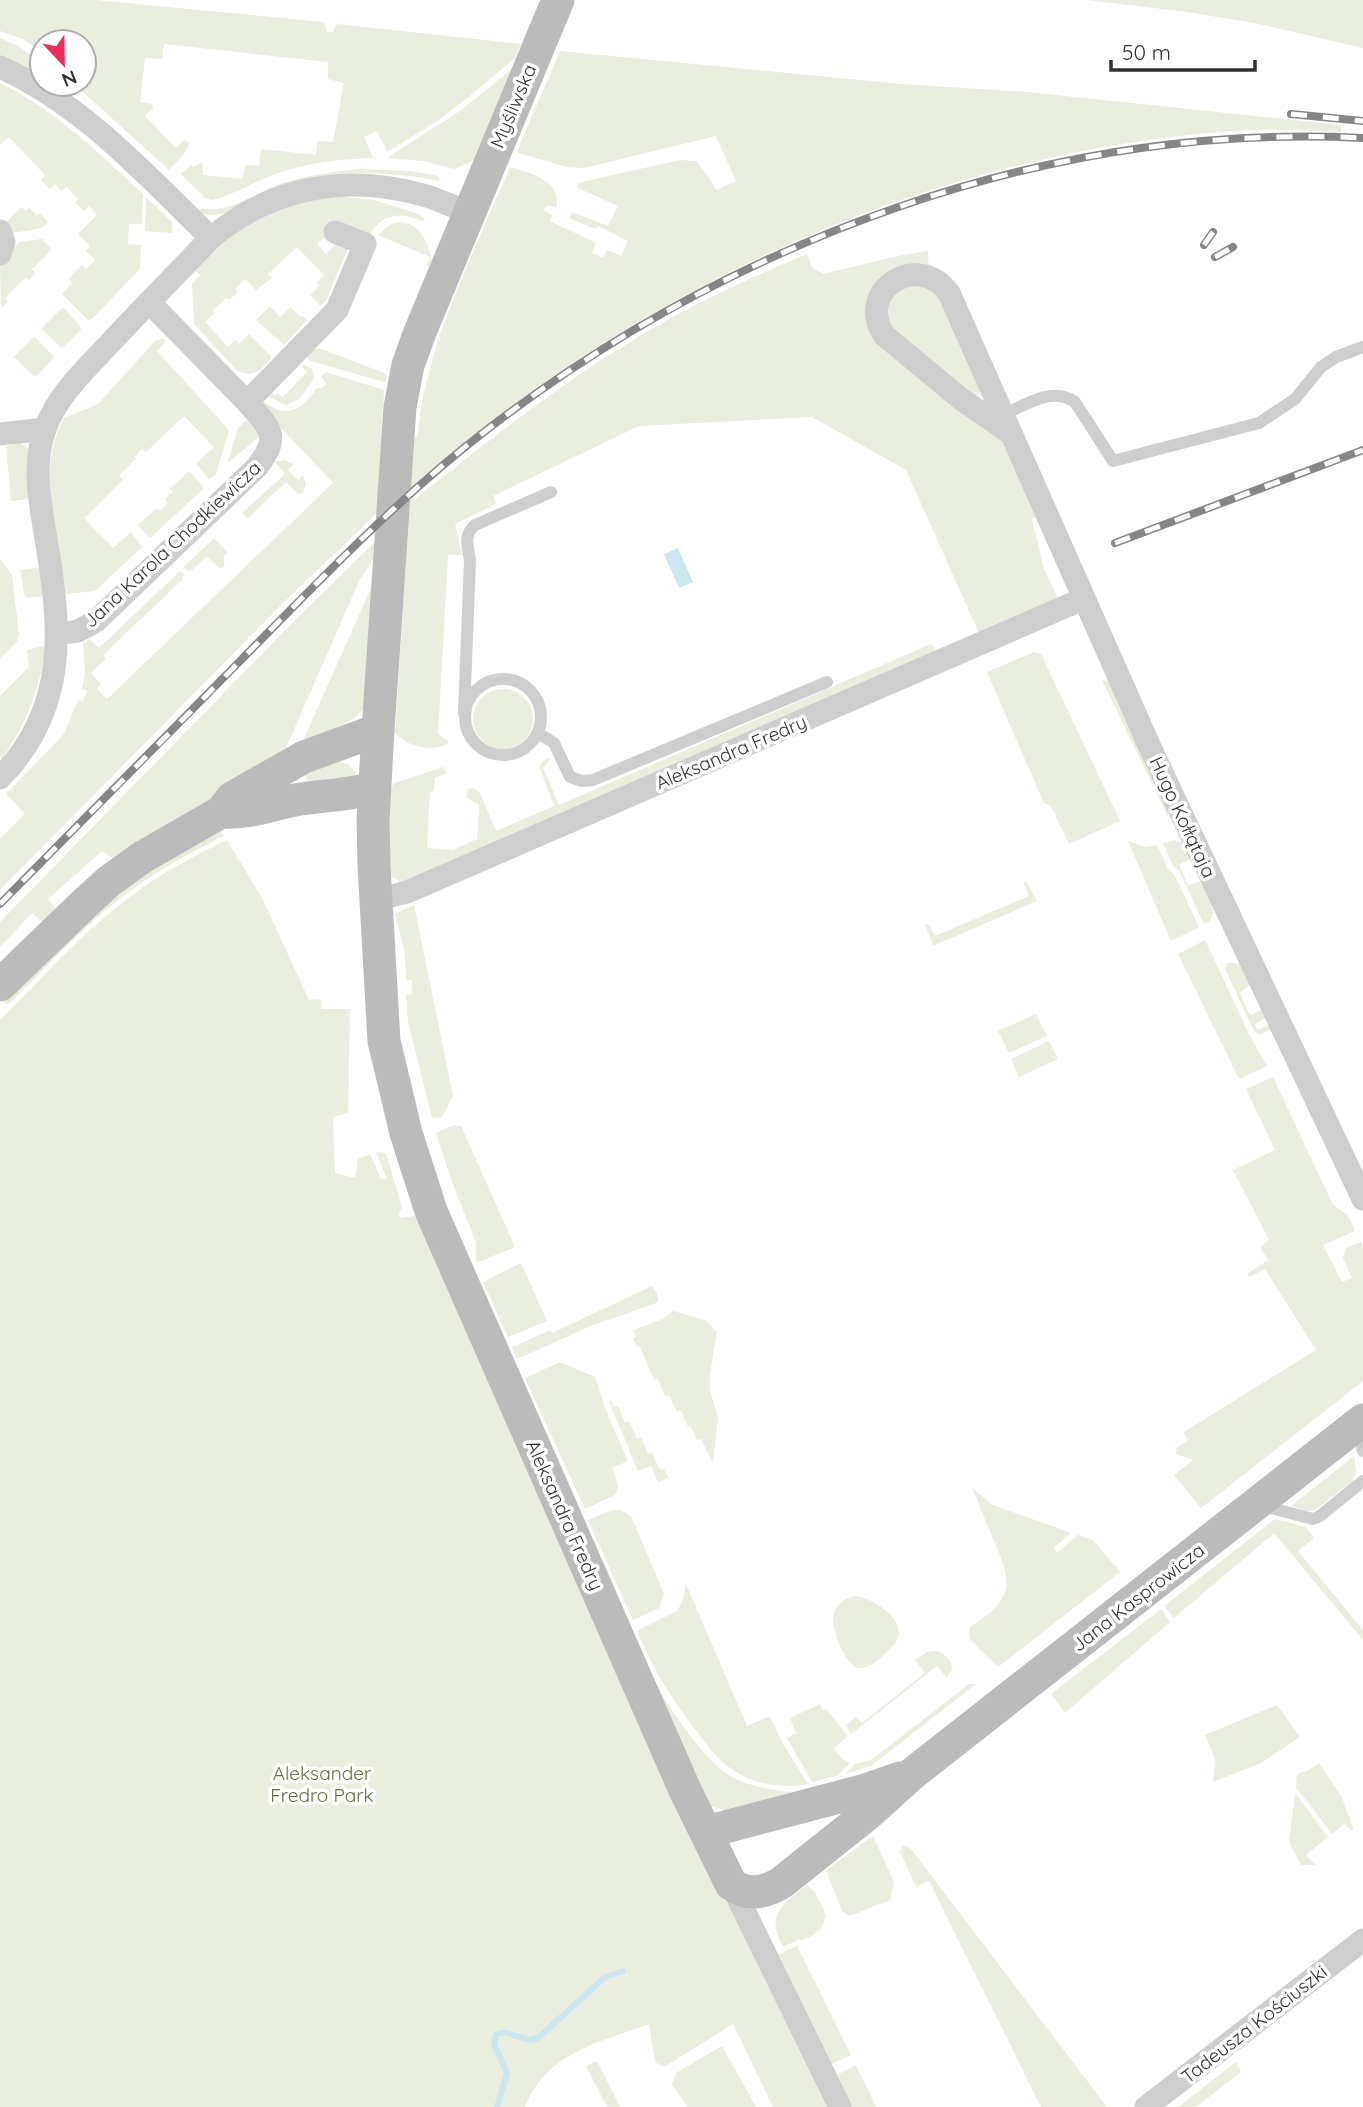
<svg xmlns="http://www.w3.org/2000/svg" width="1363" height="2107" font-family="Quicksand,sans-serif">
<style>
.green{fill:#e9eede}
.water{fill:#cae6ee}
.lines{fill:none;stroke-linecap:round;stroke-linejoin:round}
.stream{stroke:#cae6ee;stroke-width:6}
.lane{stroke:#cecece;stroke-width:12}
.street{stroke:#cecece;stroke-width:23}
.secondary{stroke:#bbb;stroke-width:33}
.rail-casing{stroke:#868686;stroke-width:8}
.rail{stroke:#fff;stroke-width:5;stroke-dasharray:16;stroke-linecap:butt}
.labels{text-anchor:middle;stroke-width:7;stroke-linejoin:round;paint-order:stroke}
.street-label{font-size:19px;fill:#313131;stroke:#fff}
.park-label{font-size:19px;fill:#5c6f3b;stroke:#fff}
</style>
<rect width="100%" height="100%" fill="#fff"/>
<!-- green -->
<path class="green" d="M0,0h96l228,22 3,10h6l4,-8 184,20 -7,15 -43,36 -35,27 -49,30 -10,-21 -13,6 9,21c-33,1 -67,5 -98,16 -21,8 -40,20 -62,26l-8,-2 -24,-24 10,-9 3,2 8,-5 1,13 40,4 2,-14 14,1 2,-17 55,6 2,-14 15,1 11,-59 -16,-4v-17l-164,-18 -2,15 -17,-1 -5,44 12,2 1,4 -8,8 31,32 8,-8 5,2c-1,11 -13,20 -20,28l-95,-86h10v-42h-42v11l-19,-14 -23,-8z
M1086,0h277v48l-108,-25 -75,-12z
M0,38l18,8 22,15 2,2v16l-42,-21z
M560,51l342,33 125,8 314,33v7c-30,-1 -60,-3 -90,-2 -305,16 -614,155 -840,358l3,-49 4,-5c8,-92 57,-182 92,-267 19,6 53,13 46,41l-9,-3 -4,5 9,5 -2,6 46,22 -4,10 11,5 4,-8 14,6 7,-15 -30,-15 -2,3 -27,-11 3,-6 36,14 10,-20 -40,-18 -1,-5 103,-23 16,1 12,15 8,14 20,-9 -20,-45 -132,32 -18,-1 -47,-14 -2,-2z
M513,68l-39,92 -20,9 -31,-8 -36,-3 73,-47z
M0,83c56,28 98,69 143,111l-1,30h-13l-1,20 13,1 -1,24 -48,50 -4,1 -26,-26 10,-11 -4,-4 14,-14 4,4 9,-9 -9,-9 4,-5 -12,-12 19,-19 -8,-9 -5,5 -9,-8 3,-4 -11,-12 -5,4 -7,-7 -5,5 -9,-9 4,-5 -36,-38 -9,8z
M358,169l53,2 27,5 2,5c-54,-10 -111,-13 -163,6 -24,9 -55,37 -79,25l4,-4c22,8 58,-18 81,-25 25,-8 50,-11 75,-14z
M334,196l40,4 45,14 6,5 -4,2c-20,-10 -42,-7 -52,16l-37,-14 -8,11 1,2 -8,8 9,10 13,-14 9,8 -21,51 -6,7 -11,-11 9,-9 -3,-3 8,-8 -27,-28 -29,27 4,4 -16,12 -11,-11 -10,10 3,3 -9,8 -3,-2 -13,12 2,3 -10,9 23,25 8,-7 3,4 10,-10 22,22v3c-11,12 -19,19 -34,12l-43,-47 -2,-40 8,-9 -6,-5c27,-27 59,-55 96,-66 14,-4 29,-5 44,-8z
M146,197l26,25v11l-27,-2z
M22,207l4,4 3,-3 8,7 3,-2 8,9 -6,6 -29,5 -9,-9z
M402,222c20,3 24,19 30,37l-3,8 -2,-2 3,-8 -52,-22 13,-11z
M42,239l10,10 -20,20 4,4 -7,7 -3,-3 -21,21 3,4 -7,7 -1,-47 20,-20z
M928,251l1,18 -59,36 131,135 36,76 -5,3 12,50 15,32 -80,32 -73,-163 -94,-53 -173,9 -146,70 3,8 -41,20 7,31h-14l-10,179 11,8c-14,12 -43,4 -54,-9l15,-233 3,-3 2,2c81,-65 162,-128 252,-179 45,-25 92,-46 140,-66l5,13 11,7 75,-18z
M905,284l30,4 46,105 -7,4 -76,-59 -10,-19 1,-18z
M270,306l10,11 11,-10 9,10 2,-1 5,4 -23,25 -28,-25z
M63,307l17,19 1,4 -19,18 -21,-19z
M34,336l20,21 -16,18 -4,1 -20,-19z
M162,339l4,2 -9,10 72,79 -13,44 -7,5 -13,-15 18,-17 -30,-31 -38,36 -4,-3 -8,8 2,2 -17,16 4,5 -39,38 29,30 18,-16 11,15 -47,44 -29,3c-9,-57 -31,-123 -2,-176l34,-14 57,-63z
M314,349h7l66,25 -1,7 -2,1 -73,-21 -7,-5z
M304,365l8,4 2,10 -15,20 -13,6 -20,-10 4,-4 5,4 3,-2 5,4 24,-25 -5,-5z
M326,372l58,18 -7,123 -93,89 -284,288v-51l25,-25 -19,-20 58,-60 14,-34 5,1 4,-10 -5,-2 3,-17 -2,-29 7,-4 9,9 81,-77 4,3 -2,6 -79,75 3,4 -15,14 10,11 -4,5 10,10 226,-216 -67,-71 -5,-13c25,21 39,13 56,-11h5l4,-4 -5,-8z
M248,419l9,12 2,6 -30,25 -1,-2 10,-32z
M20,443l10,7 -2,49 -17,2 -5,-55z
M284,460l9,4 -5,6 10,10 5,-5 3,9 -3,9 -5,1 -12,-12 -38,36 -6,-5 43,-39 -10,-12z
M189,471l14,15v3l-53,49 -12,-13 19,-17 3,3 8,-8 -3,-4 8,-7 -3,-3z
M214,538l14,15 -4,3v11l-5,1 -12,-12 -16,15h-4l-3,-4z
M377,540l-2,16 -16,25 -74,169 -168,111 -15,-10 -54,48 7,9 -1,7 -6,6h-7l-9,-8 -32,34v-25l300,-307z
M0,559l12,16 7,60 -2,7 -17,16z
M37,568l3,1 5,27 -18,2 -3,-4 -4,-24z
M372,586l-6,119c-14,21 -41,28 -64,38z
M931,644l7,9 -540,233v-6l-7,-4 -3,-48 3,-40 3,-5 49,-16 4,6 -12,5 -1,13 -4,1 -3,56 26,2 24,-11 2,-34 -13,-8 2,-8 5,-1 6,3 17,40 58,-25 -15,-40 6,-7 6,-1 -8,10 16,37z
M43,646l3,3c-9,46 -18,71 -44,110l-2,-2v-61l29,-29 -2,-17z
M1034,652l7,2 79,167 -51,23 -18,-38 -7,-3 -57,-131z
M1102,680l9,2 58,131 -1,4z
M473 719a30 30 0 1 1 60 0a30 30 0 1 1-60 0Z
M336,761l12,3 7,8 -1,6 -46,12 -3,-25z
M218,829l6,7c-29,14 -58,30 -84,48 -49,33 -90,80 -132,121l-8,-5 116,-109z
M227,840l35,58 47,102 12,-1 1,10h28l-2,104 -15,4 2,56 20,5 3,-19 12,-5 11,25h6l-11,-27 10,1 16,54 -3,6 1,5 15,-2 416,891h-58l-40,-83 -69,43 -9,-5 -6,-38c-51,19 -102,28 -124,83h-525v-1087c44,-44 87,-92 138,-129 27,-20 58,-36 89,-51z
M1174,840l9,3 8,15 -12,7 9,20 14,-4 13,26 -5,14 -6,3 -25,-53 -7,-7 -9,-21z
M1128,841l18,6 11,-2 11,24 6,5 25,53 -28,14z
M1026,881l11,20 -104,45 -8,-22 4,1 6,11 94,-40 -5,-13z
M414,905l39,191 -11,21 -10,1 -24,-96 -2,-27 6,-1v-14h-6l-1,-27 -10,-39z
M1205,940l44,94 18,32 -28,13 -61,-125z
M1228,963l14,1 9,20 -11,9 10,22 11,-5 5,4 -1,4 -10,6 2,6 14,-6 2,4 -14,7 -5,-4 -29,-62z
M1036,1014l11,22 -38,17 -11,-22z
M1049,1041l9,18 -39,18 -8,-18z
M1273,1077l60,128 15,10 7,16 -32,14 19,37 10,-4 -9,-20 3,-10 15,-6 2,5v134l-162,127 -27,-33 19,-15 -17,-6 1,-7 11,-6 -4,-9 132,-82 -51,-81 -16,8 -2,-3 21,-14 -8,-13 9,-7 -36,-70 42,-20 -29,-61z
M454,1125l7,1 54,121 -39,16v-21l-24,-60 -16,-49z
M521,1263l26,58 -39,16 -25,-55z
M652,1286l5,8 1,6 -2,3 -65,23 -74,33 -5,-12 39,-17 1,3z
M673,1311l32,9 12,12 -7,42v17l8,27 -5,45 -12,-24 -4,1 -6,-13h-3l-7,-17 -4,2 -8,-17 -4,1 -7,-17 -4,1 -14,-33h-3l-4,-9 3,-1 -3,-7 30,-11z
M560,1362l35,15 11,34 22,50 -16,7 6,18 -3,9 -30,14 -60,-131z
M612,1401l2,6 4,-1 7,17 4,-2 8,18 4,-2 7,17 4,-1 8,17 4,-1 4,9 -10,5 -7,-17 -13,5 -29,-70z
M1354,1456l2,15 -3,10 -38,29 -8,1 -16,-5z
M972,1488l21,17 78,28 -17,15 3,5 21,-18 15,5 27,32 -122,95 -28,-28 -1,-11c41,-27 46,-39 26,-85 -8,-18 -15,-37 -23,-55z
M612,1510h8l11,6 33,78 -5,14 -26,12 -45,-100z
M1275,1519l31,8 8,11 -16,13 65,79v10l-89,-107 -100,85 -10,-12z
M686,1584l61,142 23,-10 12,26 26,42c-25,5 -57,0 -78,-16 -12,-8 -20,-20 -29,-31 -27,-34 -48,-67 -64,-106l40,-20 6,-11z
M854,1596c21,1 62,30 37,52 -8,8 -20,21 -32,20 -14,-2 -30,-43 -25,-55 3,-10 11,-14 20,-17z
M1161,1609l9,13 -105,91 -14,-19z
M937,1651c9,3 14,9 15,19l-5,8 -10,-12 -86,68 -5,-9 10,-8 6,6 63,-50 -10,-13 12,-8z
M654,1682c17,27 51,81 80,96 18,9 39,12 58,14l-67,19 -16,-6z
M969,1684h7l-105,82 -26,8 10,-10 16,-4z
M820,1704l3,6 3,-1 22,27 -14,12 8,11 8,4 -13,13 -25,6 -25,-44 9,-5 -6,-15z
M1277,1705l23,32 -39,26 -48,19 2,-23 -10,-24z
M1319,1763l22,33 12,31 -1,4 -8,-7 -12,10 -36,-47 1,-13 12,-4z
M1295,1793l33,44 -22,18 9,10h-14l-12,-23z
M873,1836l21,46 -4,18 -40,16 -8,-5 -16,-41z
M903,1845l8,4 196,258h-66l-112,-226 -13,6 -16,-36z
M807,1885l8,7 11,23c-6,18 -8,18 -25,26l-1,-2 -17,8c-18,-33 0,-43 24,-62z
M797,1946l54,109 -21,10 -54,-109z
M722,2046l34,61h-68l-16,-22 4,-12z
M597,2061l23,46h-13l-21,-41z
M1236,2062l5,10 -45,35h-18z
M856,2065l20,42h-26l-15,-31z"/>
<!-- water -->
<path class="water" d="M678,548l15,34 -14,6 -15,-34z"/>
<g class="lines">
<!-- stream -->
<path class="stream" d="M497,2107l10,-34 -13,-29 2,-9 8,-3 25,8 9,-2 67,-61 18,-6"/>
<!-- lane -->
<path class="lane" d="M1002,415c24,-10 49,-29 73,-13l38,59 146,-38 36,-24 26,-32 15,-10 27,-10
M465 717a38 38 0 1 1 76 0a38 38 0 1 1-76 0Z
M464,713l6,-153c-2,-13 -7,-25 5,-35l76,-33
M538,733l16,10 16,34 12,4 11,-1 234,-98
M1358,1427l5,24
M1259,1505l54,14 7,-3 43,-35"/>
<!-- street -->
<path class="street" d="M0,67c84,38 146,108 211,171
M0,231l4,11 -4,12
M149,302l98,100
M1009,432l-48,-33 -76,-63c-31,-43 31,-87 64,-43l200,452 214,454
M0,434l45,-5
M58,634l20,-3 18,-10 161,-154c24,-31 14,-38 -10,-65l90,-92 28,-66 -30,-12
M0,778c69,-70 61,-151 46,-239 -6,-37 -14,-73 -1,-110 12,-34 43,-62 67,-88 33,-35 66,-69 99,-103 60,-51 136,-65 212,-43 15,4 30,12 45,17
M376,897h12l19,-5 676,-293
M731,1884l109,223
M1146,2107l217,-167"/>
<!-- secondary -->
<path class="secondary" d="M558,0l-138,332 -12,33 -8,42 -22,323 -5,90 1,46 10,175 22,92 25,78 254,579 46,94c16,12 33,9 50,-1l89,-71 42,-38 451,-354
M221,812c28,2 47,-7 74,-12 27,-5 54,-4 80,-13
M0,985l82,-79 26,-24 33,-24 80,-46 11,-14 72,-41 74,-27
M706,1832l156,-41 38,-13"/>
<defs>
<path id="rail" d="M1291,114l72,7
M1204,245l9,-13
M1215,257l18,-10
M1115,543l248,-93
M0,904c80,-81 161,-162 241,-244 78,-79 155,-160 243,-228 248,-192 564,-310 879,-294"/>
</defs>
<!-- rail casing -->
<use href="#rail" class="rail-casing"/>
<!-- rail -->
<use href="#rail" class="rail"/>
</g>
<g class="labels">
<!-- street labels -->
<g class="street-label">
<text transform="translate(513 106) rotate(-67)" y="7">Myśliwska</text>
<text transform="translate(172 544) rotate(-43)" y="7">Jana Karola Chodkiewicza</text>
<text transform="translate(731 752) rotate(-23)" y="7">Aleksandra Fredry</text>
<text transform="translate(1183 817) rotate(65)" y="7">Hugo Kołłątaja</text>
<text transform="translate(565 1515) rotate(66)" y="7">Aleksandra Fredry</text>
<text transform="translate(1138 1597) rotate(-38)" y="7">Jana Kasprowicza</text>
<text transform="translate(1254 2024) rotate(-38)" y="7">Tadeusza Kościuszki</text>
</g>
<!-- park labels -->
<g class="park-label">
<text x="322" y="1780">Aleksander<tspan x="322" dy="22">Fredro Park</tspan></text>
</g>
</g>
<!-- north arrow -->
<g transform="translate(63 63) rotate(158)"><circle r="33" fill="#ffffff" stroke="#adadad" stroke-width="2"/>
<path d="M0-5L12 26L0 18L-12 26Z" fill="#ee2d5a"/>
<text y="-10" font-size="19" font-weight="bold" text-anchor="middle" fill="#313131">N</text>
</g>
<!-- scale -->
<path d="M1111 60v10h144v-10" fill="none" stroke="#313131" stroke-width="3.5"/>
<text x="1122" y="60" font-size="21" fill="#313131" stroke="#ffffff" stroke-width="5" paint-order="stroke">50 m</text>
</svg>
